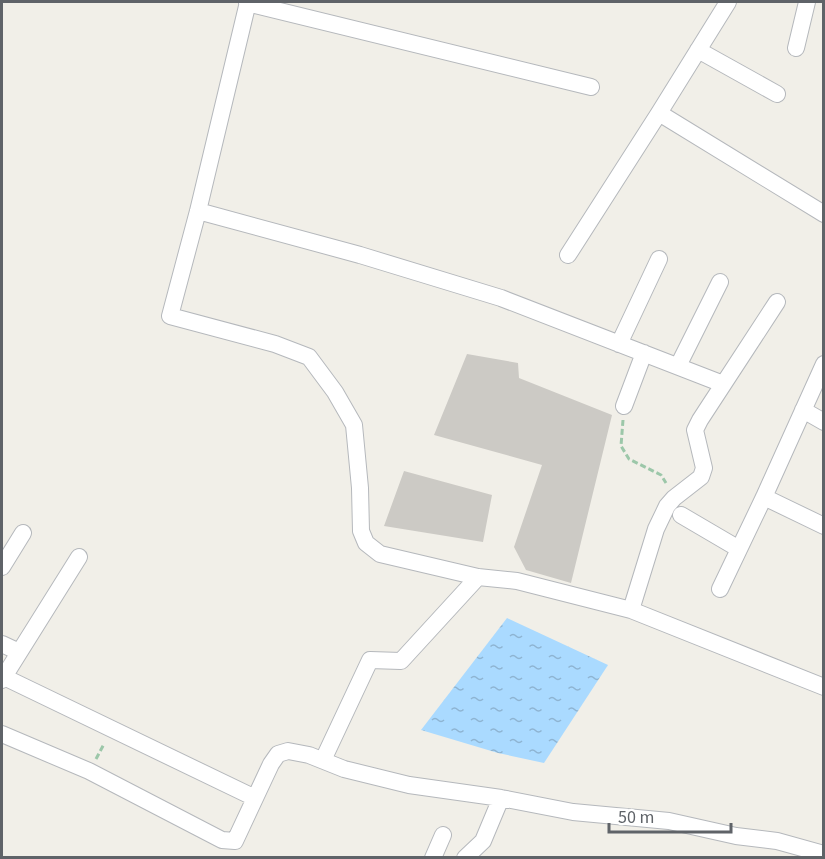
<svg xmlns="http://www.w3.org/2000/svg" width="825" height="859" font-family="'Source Sans 3',sans-serif">
<style>
.water{fill:url(#water-ripples)}
.building{fill:#cccac5}
.lines{fill:none;stroke-linecap:round;stroke-linejoin:round}
.minor-casing{stroke:#b5b8bc;stroke-width:18}
.path{stroke:#9cc7a9;stroke-width:3;stroke-dasharray:6 3;stroke-linecap:butt}
.minor{stroke:#fff;stroke-width:16}
</style>
<defs>
<pattern id="water-ripples" width="26" height="14" patternUnits="userSpaceOnUse" patternTransform="scale(1.5)"><rect width="26" height="14" fill="#aadaff"/><path d="M2 4q2-2 4 0t4 0M15 11q2-2 4 0t4 0" fill="none" stroke="#8eb4d2"/></pattern>
</defs>
<rect width="100%" height="100%" fill="#f1efe8"/>
<!-- water -->
<path class="water" d="M507,618l101,47 -64,98 -46,-10 -77,-23z"/>
<!-- building -->
<path class="building" d="M467,354l51,9 1,15 93,37 -41,168 -45,-13 -12,-23 28,-82 -108,-30z
M404,471l88,24 -9,47 -99,-16z"/>
<g class="lines">
<defs>
<path id="minor" d="M248,2l-50,209 -28,105 105,28 34,13 26,35 19,33 6,63 1,43 5,12 14,11 98,23 39,4 114,29 193,77
M247,3l344,84
M796,48l11,-46
M698,50l79,44
M659,113l165,101
M198,211l162,44 141,43 222,86
M568,255l91,-142 69,-111
M619,344l40,-85
M678,366l42,-84
M624,406l20,-53
M803,410l21,12
M764,497l60,29
M681,515l58,34
M2,567l21,-34
M720,589l44,-92 60,-133
M631,610l25,-81 11,-23 7,-8 27,-21 3,-9 -9,-38 5,-10 77,-118
M2,644l17,8
M4,677l251,121
M2,680l77,-123
M2,734l87,37 133,69 13,1 36,-77 7,-10 10,-3 21,4 35,14 65,16 92,13 72,14 96,9 67,15 41,5 47,13
M323,760l47,-100 31,1 77,-84
M433,858l10,-23
M465,858l18,-17 18,-43"/>
</defs>
<!-- minor casing -->
<use href="#minor" class="minor-casing"/>
<!-- path -->
<path class="path" d="M623,420l-2,26 8,13 32,16 5,8
M96,759l8,-15"/>
<!-- minor -->
<use href="#minor" class="minor"/>
</g>
<!-- border -->
<rect width="825" height="859" fill="none" stroke="#5f6368" stroke-width="6"/>
<!-- scale -->
<path d="M609 823v9h122v-9" fill="none" stroke="#5f6368" stroke-width="3"/>
<text x="618" y="823" font-size="18" fill="#5f6368" stroke="#ffffff" stroke-width="4.5" paint-order="stroke">50 m</text>
</svg>
